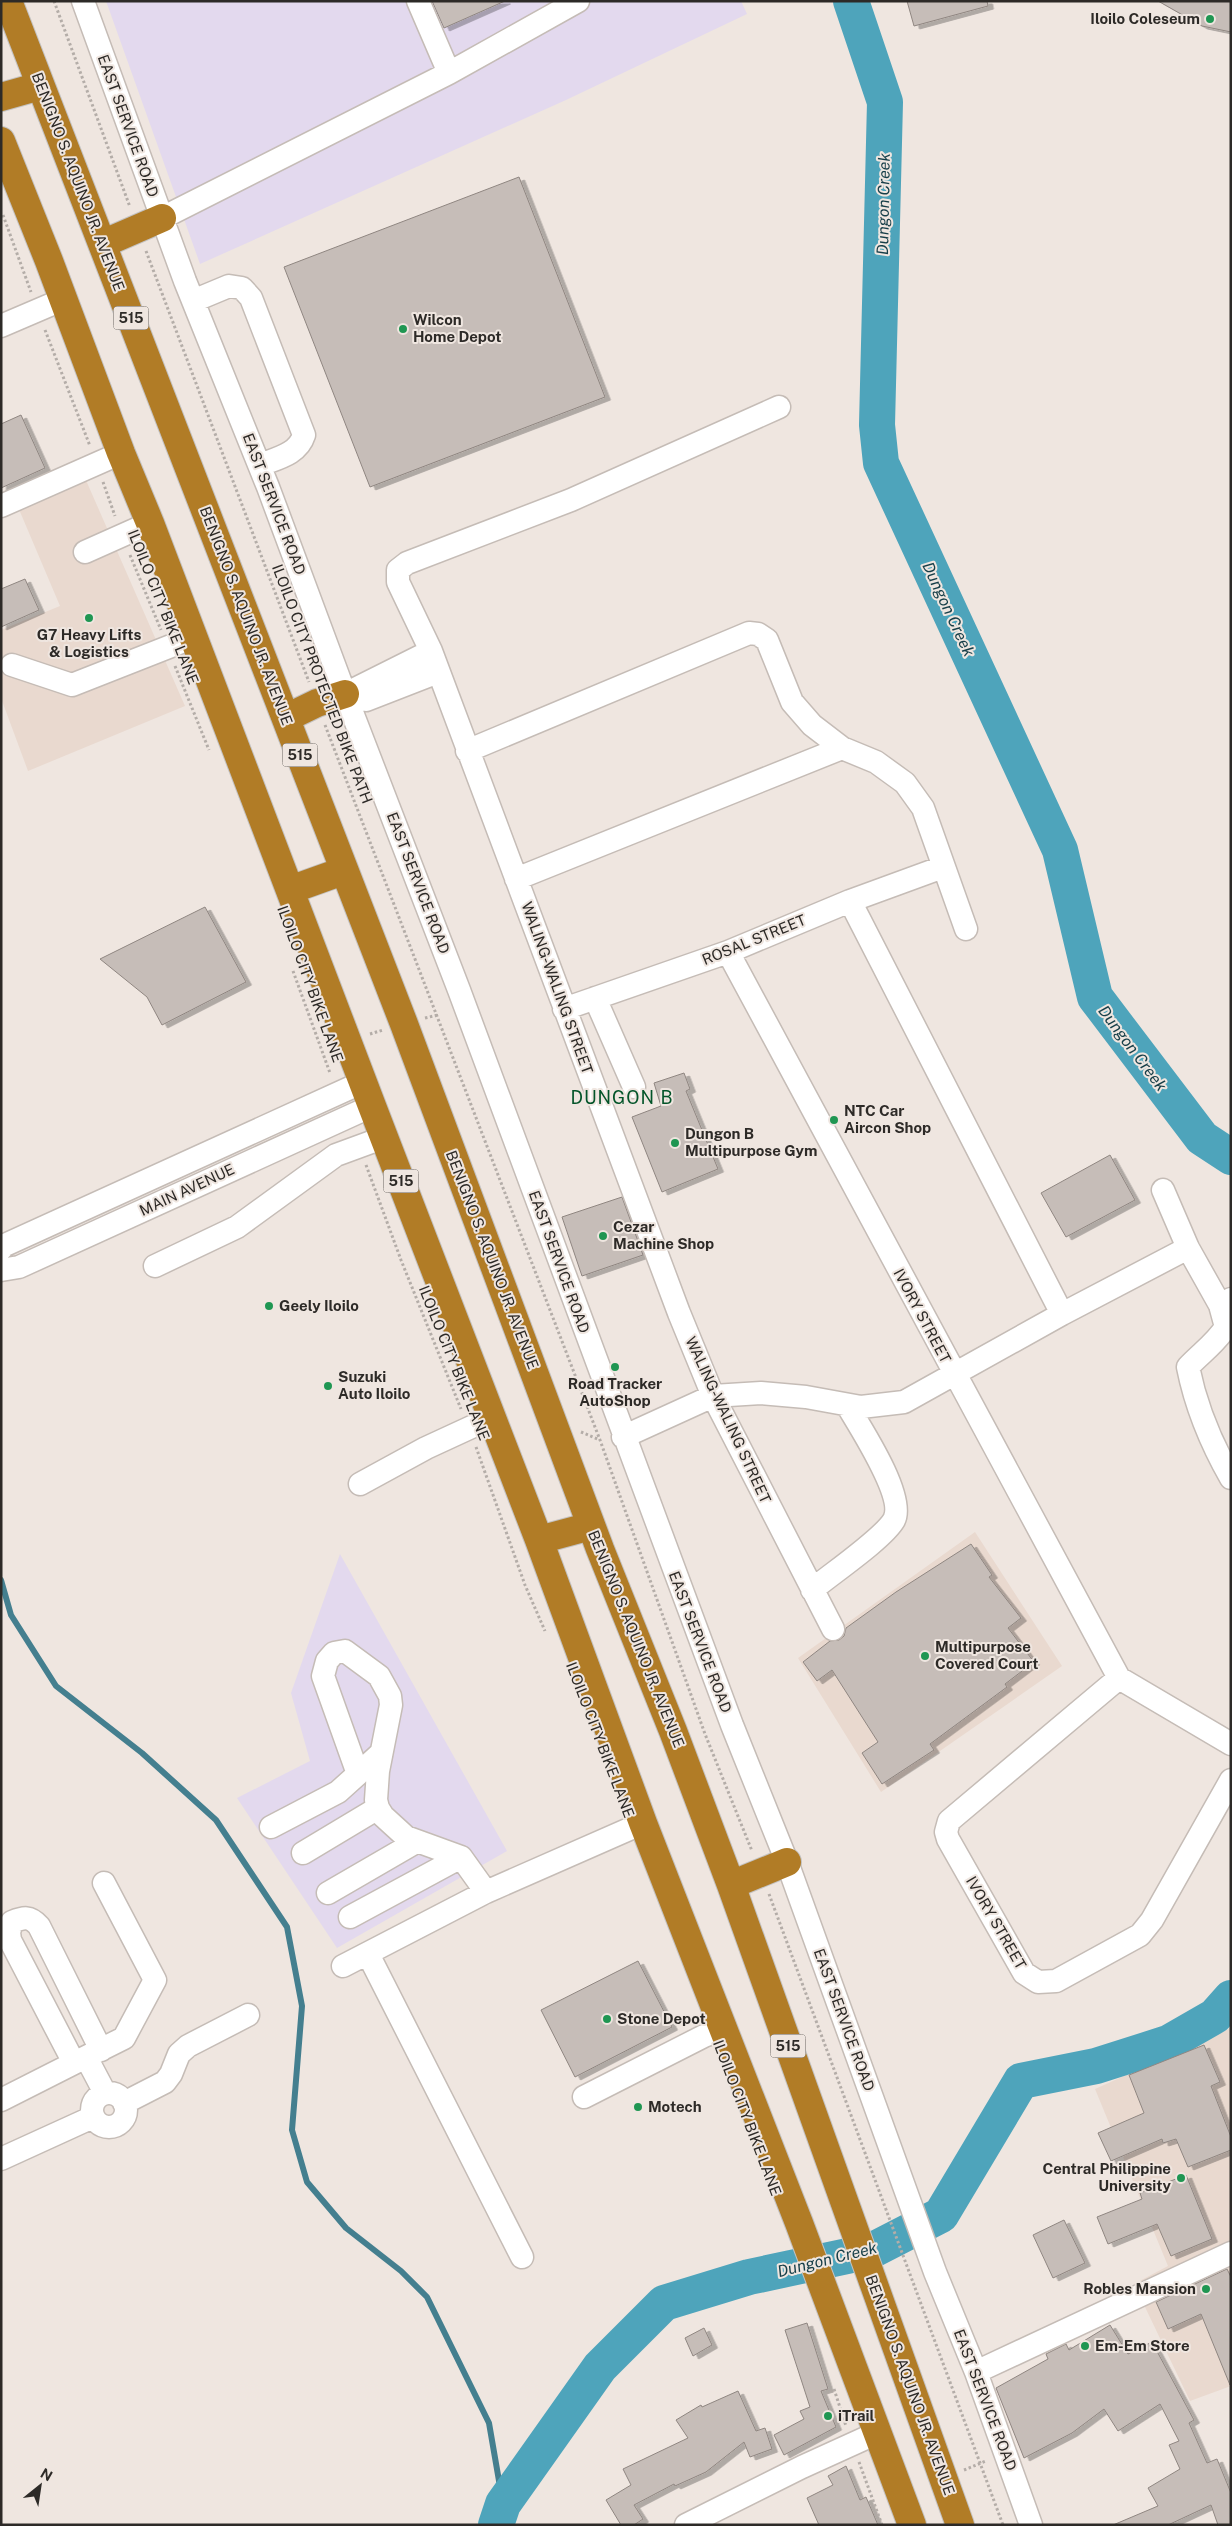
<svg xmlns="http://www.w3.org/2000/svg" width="1232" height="2526" font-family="'Public Sans',sans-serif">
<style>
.built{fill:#e9d9cf}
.industrial{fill:#e3d9ee}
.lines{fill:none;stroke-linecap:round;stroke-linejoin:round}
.stream{stroke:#447f8f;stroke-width:6}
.river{stroke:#4ea4bb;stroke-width:36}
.building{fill:#c6bdb8;stroke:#8f8681;filter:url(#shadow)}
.minor-casing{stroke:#c5bcb6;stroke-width:25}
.highway-casing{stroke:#c4c3c3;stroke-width:30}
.path{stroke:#b4ada8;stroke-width:3;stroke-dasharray:2.5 2.5;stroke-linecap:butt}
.minor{stroke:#fff;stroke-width:22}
.highway{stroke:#b17c26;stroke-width:28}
.poi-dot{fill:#1f9652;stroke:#efe6e0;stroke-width:2}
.labels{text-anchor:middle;stroke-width:4;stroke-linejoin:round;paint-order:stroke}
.shield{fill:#efe6e0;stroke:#67625e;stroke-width:1}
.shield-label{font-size:14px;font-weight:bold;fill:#2d2a27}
.poi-label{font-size:15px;font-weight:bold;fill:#2d2a27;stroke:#efe6e0;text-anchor:start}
.street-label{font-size:15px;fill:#2d2a27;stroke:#efe6e0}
.water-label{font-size:16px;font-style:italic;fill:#163e48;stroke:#efe6e0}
.quarter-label{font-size:18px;letter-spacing:1px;fill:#035429;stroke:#efe6e0}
</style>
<defs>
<filter id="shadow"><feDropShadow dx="5.5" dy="3" stdDeviation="0" flood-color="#0004"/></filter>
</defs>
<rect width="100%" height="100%" fill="#efe6e0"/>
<!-- built -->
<path class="built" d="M85,478l100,228 -157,65 -27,-73v-68l59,-24 -42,-99z
M975,1532l87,134 -181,126 -83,-134z
M1231,2028v358l-41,15 -56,-117 34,-18 -73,-177z"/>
<!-- industrial -->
<path class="industrial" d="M106,1h635l6,13 -181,86 -366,164z
M340,1554l167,297 -170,97 -100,-150 73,-37 -19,-68z"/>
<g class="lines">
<!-- stream -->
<path class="stream" d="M1,1580l10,35 45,71 86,67 74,67 71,107 15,79 -10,124 15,52 39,46 55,43 26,26 62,126 14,81"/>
<!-- river -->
<path class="river" d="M851,1l34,101 -8,323 4,38 179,387 35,147 107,141 29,19
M496,2525l7,-21 97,-137 64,-64 85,-26 122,-26 70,-36 80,-134 75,-15 72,-23 47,-27 16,-18"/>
</g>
<!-- building -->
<path class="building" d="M432,1h73l-61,27z
M907,1h80l1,5 -74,20z
M1158,1h73v31l-29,-6z
M519,177l86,220 -235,90 -86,-220z
M21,415l24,53 -44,20v-64z
M25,579l14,31 -38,17v-38z
M205,907l41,75 -84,43 -15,-28 -47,-38z
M684,1073l6,16 -4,2 32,78 -56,23 -30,-75 29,-11 -7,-23z
M1110,1155l25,45 -69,37 -25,-44z
M622,1197l21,58 -61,21 -20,-59z
M971,1544l21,31 -3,2 32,41 -13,10 26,34 -29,22 2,3 -77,57 4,6 -52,34 -20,-31 16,-11 -46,-72 -15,11 -14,-19 27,-21 9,-1 5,-4 2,-8 50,-36z
M638,1961l34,66 -97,50 -34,-67z
M1204,2045l16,37 -9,4 20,51v13l-43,17 -12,-28 -13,4 -1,-4 -51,22 -13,-28 46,-20 -15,-38z
M1186,2175l26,64 -41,17 -14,-32 -49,20 -11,-27 45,-18 -2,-6z
M1064,2220l21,43 -32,15 -20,-43z
M1227,2269l4,8 -1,108 -29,-71 -33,15 -12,-27z
M807,2323l21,66 -7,2 15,36 -52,28 -10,-20 30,-16 -4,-8 10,-4 -25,-77z
M1110,2325l18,29 24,-12 42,78 -5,3 18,40 10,-4 14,34v32h-13l-7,-20 -43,20h-55l45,-19 -10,-18 32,-19 -11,-24 10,-4 -19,-37 -42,27 -14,-22 -32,24 -48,25 -28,-70 52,-29 -2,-5 20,-10 3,6z
M704,2328l8,17 -19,11 -8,-18z
M738,2391l18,40 9,-3 7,21 -22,8 -6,-15 -38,30 -31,14 -1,-2 -40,21 9,14 -9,6h-13l-15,-25 25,-15 -8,-16 65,-31 -12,-18 25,-15 1,2z
M846,2466l14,34 6,-3 12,28h-59l-12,-27 26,-13 -5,-9z"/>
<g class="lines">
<defs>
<path id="minor" d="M83,1l102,280 83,206 77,207 114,296 273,735 55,137 148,410 41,100 55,153
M418,1l31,72
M162,218l287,-145 129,-72
M193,301l36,-15 13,2 9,10 53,137c-6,19 -26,23 -44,30
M1,326l63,-27
M779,407l-208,93 -164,63 -9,7v12l33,69 248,662 34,83 120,233
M1,506l120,-53
M85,552l65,-29
M12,665l60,20 122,-48
M345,694l21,6 72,-28
M345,694l86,-43
M467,751l282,-118 9,1 9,6 25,62 20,23 30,23 34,14 29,21 18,25 43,121
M516,879l326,-131
M850,901l212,413
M728,952l391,726 112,66
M595,998l39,89
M564,1009l164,-57 122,-51 93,-34
M1163,1190l25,58 32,57 11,-6
M1,1249l4,-4 358,-163
M155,1266l82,-39 99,-72 49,-18
M1,1270l18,-3 353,-161
M1220,1305l6,22c-11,17 -25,26 -38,40 8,40 23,76 43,111
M623,1437l90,-41 48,-3 45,4 55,10 43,-5 158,-88 126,-66
M360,1484l66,-36 65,-30
M812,1590c19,-16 71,-51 82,-70 12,-23 -34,-93 -47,-115
M1119,1678l-170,143 -3,11 2,7 76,134 14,9 18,-1 84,-46 12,-15 79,-140
M381,1753l-23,21 -35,-98 4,-15 7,-8 11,-2 34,25 11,20 1,9 -13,66 -2,29 2,8 5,8 23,21 55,20 25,35
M271,1827l67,-35 20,-18
M303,1853l75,-45
M104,1883l51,97 -31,58 -38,19 19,36
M328,1893l88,-51
M350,1917l111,-60
M368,1954l154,303
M343,1966l143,-74 157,-69
M74,2063l-64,-123 -1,-8 3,-10c12,-5 18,-6 27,4l62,124
M92 2110a17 17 0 1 1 34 0a17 17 0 1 1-34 0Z
M584,2097l120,-61 19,-7
M1,2100l85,-43
M124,2103l41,-21 6,-8 8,-20 9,-8 60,-31
M1,2159l92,-42
M976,2372l255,-119
M686,2525l116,-58 77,-35"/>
<path id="highway" d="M8,1l396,1023 196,525 73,182 58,154 229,640
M1,97l39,-11
M1,141l48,120 72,192 29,70 222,583 167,434 104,283 156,400 113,302
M102,244l60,-26
M286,718l31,-15 28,-9
M290,890l53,-19
M539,1540l52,-14
M731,1885l56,-23"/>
</defs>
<!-- minor casing -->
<use href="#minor" class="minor-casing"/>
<!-- highway casing -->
<use href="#highway" class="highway-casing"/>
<!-- path -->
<path class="path" d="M54,1l76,206
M3,215l28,77
M146,251l163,431
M45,330l45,116
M103,482l12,34
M130,555l31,75
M175,666l34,84
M325,725l275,715 105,294 47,117
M293,971l37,102
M425,1018l13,-3
M370,1034l13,-4
M366,1165l35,95 60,149
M581,1432l19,8
M476,1447l49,138 20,46
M769,1894l234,631
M834,2389l12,37
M859,2462l23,63
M964,2470l22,-9"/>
<!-- minor -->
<use href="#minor" class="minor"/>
<!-- highway -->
<use href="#highway" class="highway"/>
</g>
<!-- markers -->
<g class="poi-dot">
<circle cx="1210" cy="19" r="5"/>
<circle cx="403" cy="329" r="5"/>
<circle cx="89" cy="618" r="5"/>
<circle cx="834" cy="1120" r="5"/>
<circle cx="675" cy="1143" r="5"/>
<circle cx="603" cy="1236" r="5"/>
<circle cx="269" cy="1306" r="5"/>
<circle cx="615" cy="1367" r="5"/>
<circle cx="328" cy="1386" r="5"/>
<circle cx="925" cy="1656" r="5"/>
<circle cx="607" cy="2019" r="5"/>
<circle cx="638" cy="2107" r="5"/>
<circle cx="1181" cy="2178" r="5"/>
<circle cx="1206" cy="2289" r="5"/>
<circle cx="1085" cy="2346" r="5"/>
<circle cx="828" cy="2416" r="5"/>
</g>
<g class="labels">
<!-- shield labels -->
<g class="shield">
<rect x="113.5" y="306.5" width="35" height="23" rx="4"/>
<rect x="282.5" y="743.5" width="35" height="23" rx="4"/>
<rect x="383.5" y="1169.5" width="35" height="23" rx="4"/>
<rect x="770.5" y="2034.5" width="35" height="23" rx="4"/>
</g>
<g class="shield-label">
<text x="131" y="323">515</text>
<text x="300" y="760">515</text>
<text x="401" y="1186">515</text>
<text x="788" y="2051">515</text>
</g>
<!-- poi labels -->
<g class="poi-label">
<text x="1200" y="24" text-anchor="end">Iloilo Coleseum</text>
<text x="413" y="325">Wilcon<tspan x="413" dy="17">Home Depot</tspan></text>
<text x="89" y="640" text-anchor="middle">G7 Heavy Lifts<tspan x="89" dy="17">&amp; Logistics</tspan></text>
<text x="844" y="1116">NTC Car<tspan x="844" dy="17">Aircon Shop</tspan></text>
<text x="685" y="1139">Dungon B<tspan x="685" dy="17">Multipurpose Gym</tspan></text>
<text x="613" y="1232">Cezar<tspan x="613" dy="17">Machine Shop</tspan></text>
<text x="279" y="1311">Geely Iloilo</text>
<text x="338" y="1382">Suzuki<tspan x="338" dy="17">Auto Iloilo</tspan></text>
<text x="615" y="1389" text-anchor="middle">Road Tracker<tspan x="615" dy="17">AutoShop</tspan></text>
<text x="935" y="1652">Multipurpose<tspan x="935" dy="17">Covered Court</tspan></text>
<text x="617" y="2024">Stone Depot</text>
<text x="648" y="2112">Motech</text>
<text x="1171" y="2174" text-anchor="end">Central Philippine<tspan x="1171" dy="17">University</tspan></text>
<text x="1196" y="2294" text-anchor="end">Robles Mansion</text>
<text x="1095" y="2351">Em-Em Store</text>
<text x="838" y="2421">iTrail</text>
</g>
<!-- street labels -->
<g class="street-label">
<text transform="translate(128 126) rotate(70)" y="5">EAST SERVICE ROAD</text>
<text transform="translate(78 182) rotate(69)" y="5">BENIGNO S. AQUINO JR. AVENUE</text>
<text transform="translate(274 504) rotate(69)" y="5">EAST SERVICE ROAD</text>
<text transform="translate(163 607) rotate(68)" y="5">ILOILO CITY BIKE LANE</text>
<text transform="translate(246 616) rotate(69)" y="5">BENIGNO S. AQUINO JR. AVENUE</text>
<text transform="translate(322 684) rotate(69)" y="5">ILOILO CITY PROTECTED BIKE PATH</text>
<text transform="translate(418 883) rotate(69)" y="5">EAST SERVICE ROAD</text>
<text transform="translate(754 940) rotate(-22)" y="5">ROSAL STREET</text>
<text transform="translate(310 984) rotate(70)" y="5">ILOILO CITY BIKE LANE</text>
<text transform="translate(557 988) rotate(70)" y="5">WALING-WALING STREET</text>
<text transform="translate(187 1190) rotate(-25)" y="5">MAIN AVENUE</text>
<text transform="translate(492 1260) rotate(69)" y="5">BENIGNO S. AQUINO JR. AVENUE</text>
<text transform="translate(559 1262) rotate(70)" y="5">EAST SERVICE ROAD</text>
<text transform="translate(922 1316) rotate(62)" y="5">IVORY STREET</text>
<text transform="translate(454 1363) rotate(68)" y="5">ILOILO CITY BIKE LANE</text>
<text transform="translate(728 1420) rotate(65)" y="5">WALING-WALING STREET</text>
<text transform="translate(636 1639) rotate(68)" y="5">BENIGNO S. AQUINO JR. AVENUE</text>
<text transform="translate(700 1642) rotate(69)" y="5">EAST SERVICE ROAD</text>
<text transform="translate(600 1740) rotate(69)" y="5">ILOILO CITY BIKE LANE</text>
<text transform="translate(996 1923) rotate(60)" y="5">IVORY STREET</text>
<text transform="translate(844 2020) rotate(70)" y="5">EAST SERVICE ROAD</text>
<text transform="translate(747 2118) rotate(69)" y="5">ILOILO CITY BIKE LANE</text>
<text transform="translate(910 2385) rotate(70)" y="5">BENIGNO S. AQUINO JR. AVENUE</text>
<text transform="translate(985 2400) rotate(69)" y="5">EAST SERVICE ROAD</text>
</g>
<!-- water labels -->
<g class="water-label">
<text transform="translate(883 204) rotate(-89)" y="6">Dungon Creek</text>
<text transform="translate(949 609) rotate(65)" y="6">Dungon Creek</text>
<text transform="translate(1133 1048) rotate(53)" y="6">Dungon Creek</text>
<text transform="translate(827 2259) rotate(-14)" y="6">Dungon Creek</text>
</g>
<!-- quarter labels -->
<g class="quarter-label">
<text x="622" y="1104">DUNGON B</text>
</g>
</g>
<!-- border -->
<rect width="1232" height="2526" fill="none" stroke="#2d2a27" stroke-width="5"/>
<!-- north arrow -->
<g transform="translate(40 2486) rotate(30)" stroke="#efe6e0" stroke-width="4" paint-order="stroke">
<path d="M0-4L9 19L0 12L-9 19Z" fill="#2d2a27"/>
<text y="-8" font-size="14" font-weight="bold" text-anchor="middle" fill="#2d2a27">N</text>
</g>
</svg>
